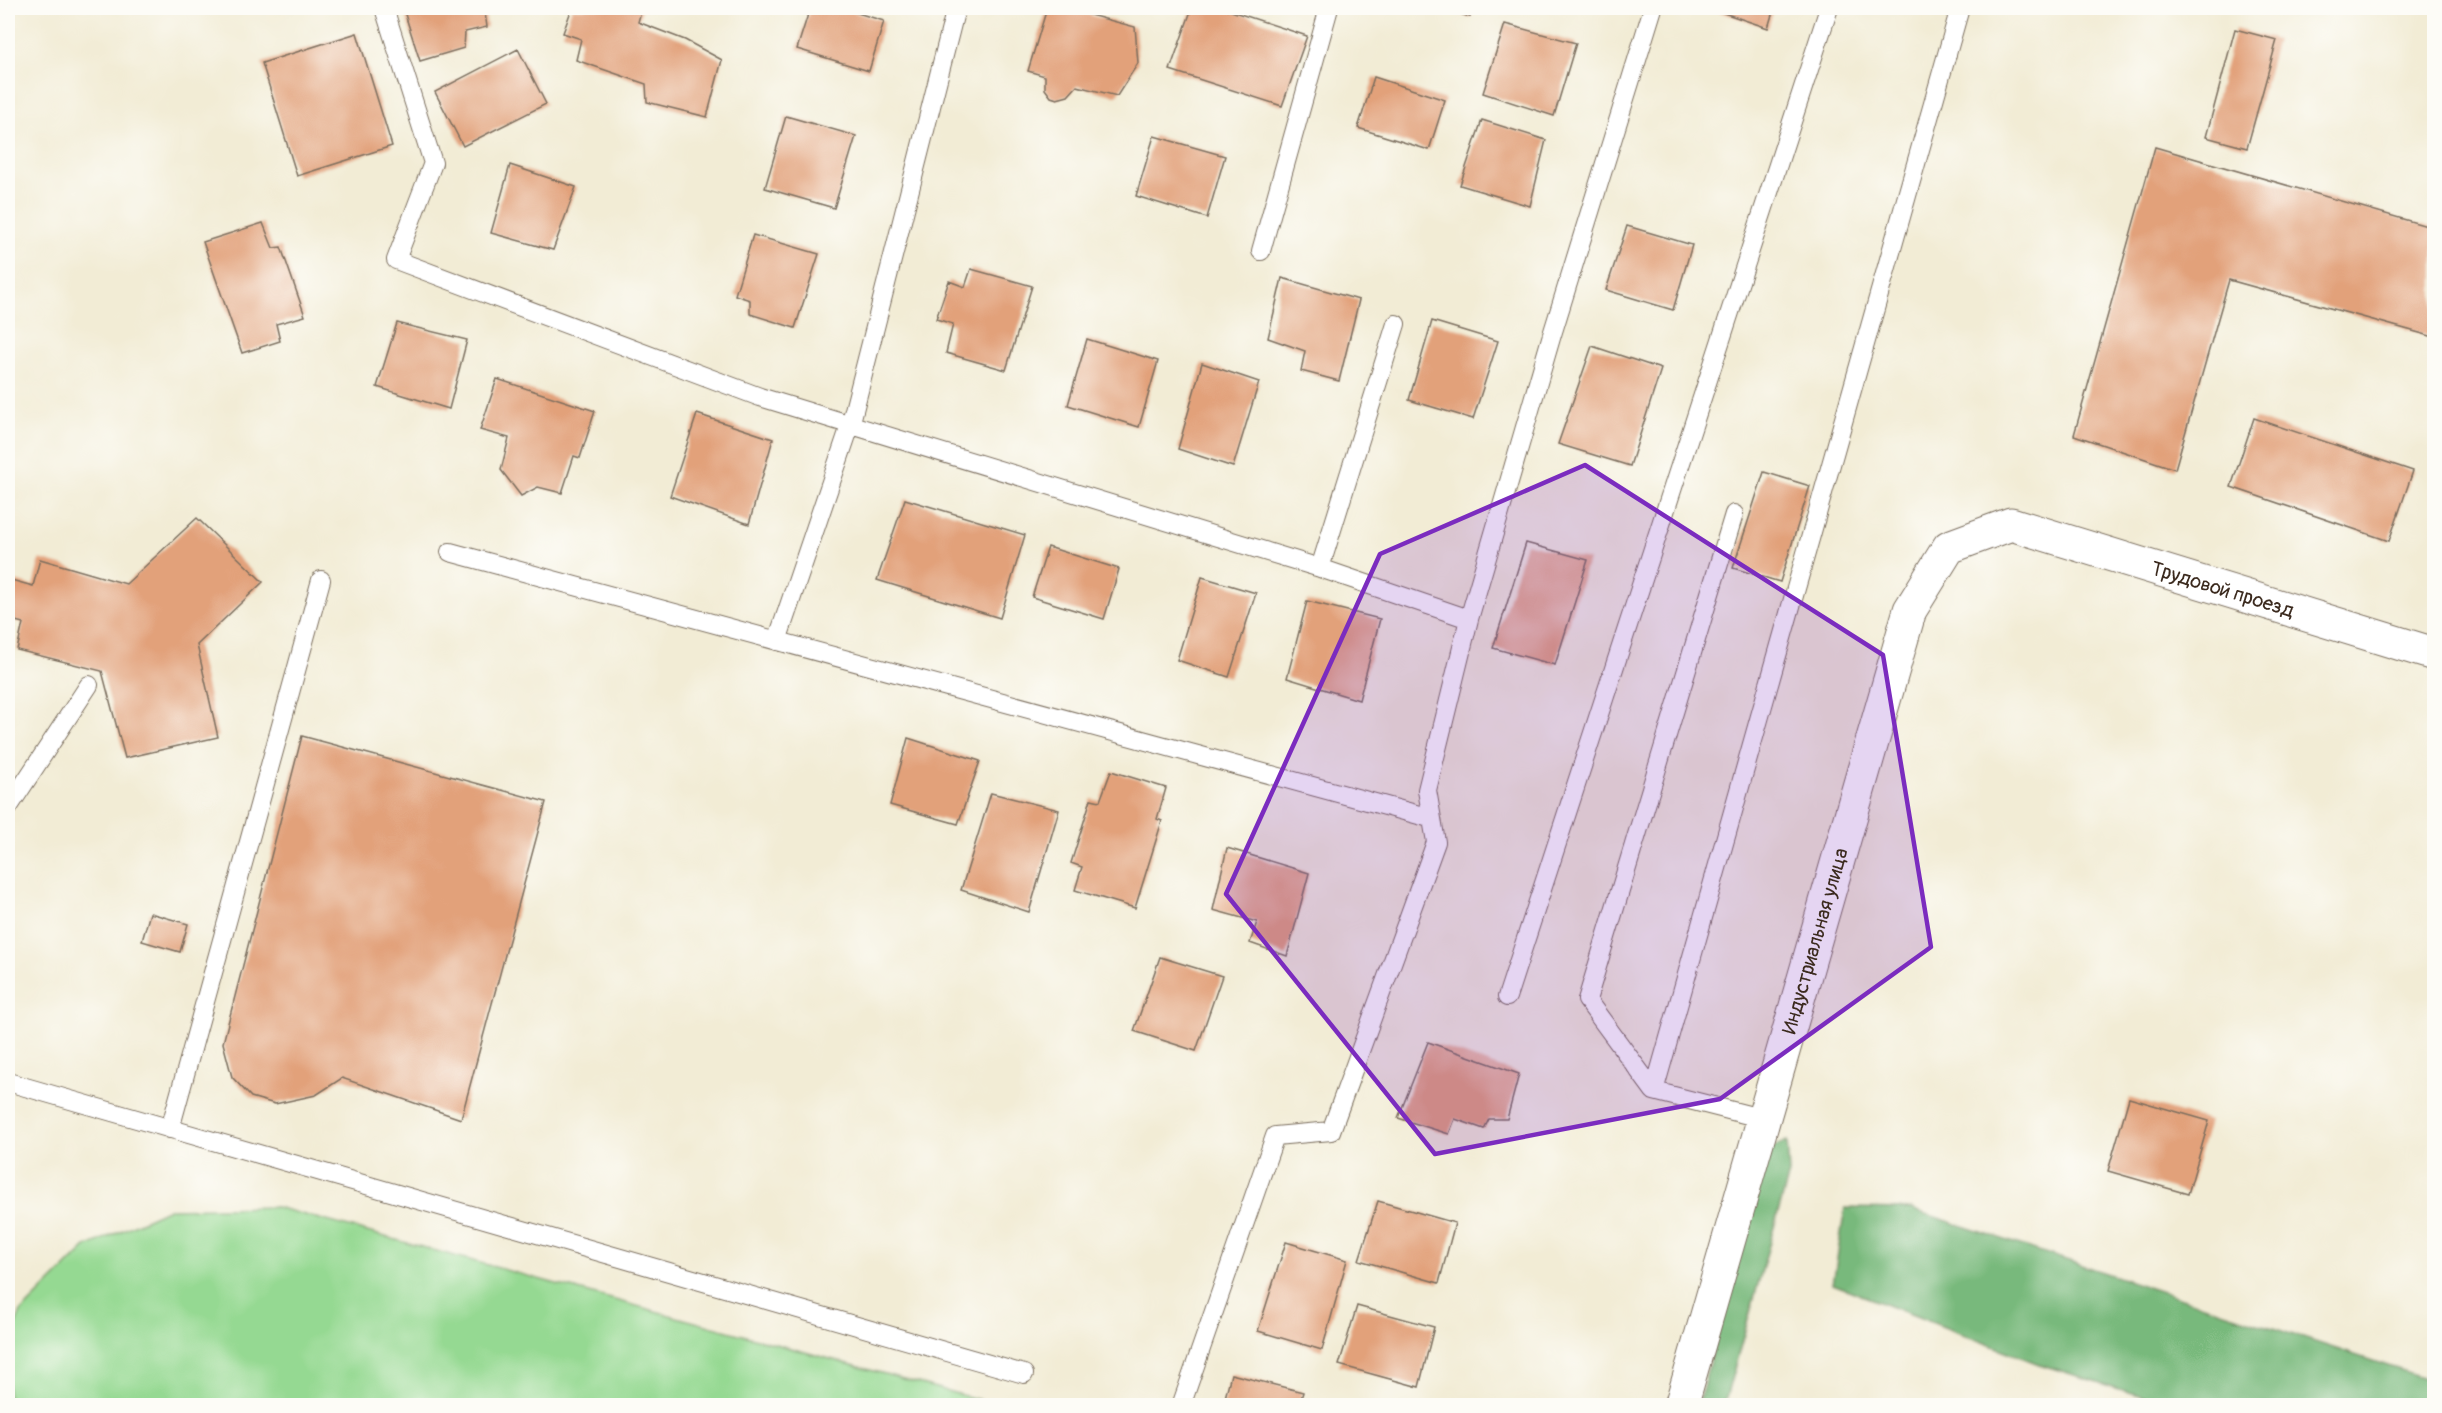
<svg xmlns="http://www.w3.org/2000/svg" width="2442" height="1413" font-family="Pangolin,sans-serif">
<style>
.green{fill:#95d992;stroke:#688258;stroke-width:1.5}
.forest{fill:#78b97c;stroke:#5a724d;stroke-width:1.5}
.building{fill:#e2a17a}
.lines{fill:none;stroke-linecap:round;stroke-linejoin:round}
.service-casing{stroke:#7b6e5e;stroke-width:20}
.minor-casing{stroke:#7b6e5e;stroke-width:35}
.service{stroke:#fff;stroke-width:18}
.minor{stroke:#fff;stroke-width:33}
.marked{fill:#7b2cbf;fill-opacity:0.2;stroke:#7b2cbf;stroke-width:4.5;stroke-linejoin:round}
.labels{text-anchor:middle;stroke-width:6;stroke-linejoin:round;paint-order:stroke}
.street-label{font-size:20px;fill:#3b2a1e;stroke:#fdfcf7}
</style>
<rect width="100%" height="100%" fill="#fdfcf7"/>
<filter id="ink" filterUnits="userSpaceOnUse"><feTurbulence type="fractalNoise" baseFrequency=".0167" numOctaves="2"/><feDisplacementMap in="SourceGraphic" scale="12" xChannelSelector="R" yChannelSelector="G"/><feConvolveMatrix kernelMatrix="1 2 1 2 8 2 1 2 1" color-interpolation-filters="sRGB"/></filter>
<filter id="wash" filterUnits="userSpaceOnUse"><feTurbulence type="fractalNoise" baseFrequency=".008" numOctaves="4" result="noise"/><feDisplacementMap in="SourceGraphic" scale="24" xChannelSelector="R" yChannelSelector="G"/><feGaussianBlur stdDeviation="1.35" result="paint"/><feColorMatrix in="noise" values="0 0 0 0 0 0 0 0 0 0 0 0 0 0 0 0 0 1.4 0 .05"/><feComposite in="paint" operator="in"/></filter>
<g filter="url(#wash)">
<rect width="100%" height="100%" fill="#f2ecd5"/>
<!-- green -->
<path class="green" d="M276,1207l722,198h-990v-63l13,-30 65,-65 83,-38z"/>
<!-- forest -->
<path class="forest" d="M1787,1141l2,33 -65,231 -26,1 68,-254z
M1845,1208l66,1 523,172v24h-263l-132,-41 -206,-80z"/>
<g id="blocks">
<!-- building -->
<path class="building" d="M403,8h94l-12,5 2,14 -22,5 -1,16 -44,13z
M572,8h70l-4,14 47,18 37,20 -15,57 -60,-15 -1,-18 -70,-24 5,-21 -18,-6z
M810,8h31l43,13 -15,50 -72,-22z
M1047,8h17l71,19 3,36 -21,33 -40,-10 -9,10 -11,3 -6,-2 -6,-8v-13l-17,-5z
M1192,8h30l85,28 -25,70 -112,-36z
M1440,8h33l-3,9z
M1709,8h65l-6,20z
M1505,24l71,19 -22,73 -71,-23z
M2235,29l42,11 -30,108 -41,-11z
M357,33l35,113 -95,30 -35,-113z
M518,49l28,55 -83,42 -28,-54z
M1374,77l71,23 -16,50 -71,-22z
M786,116l70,20 -22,72 -69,-20z
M1482,120l64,20 -16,66 -70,-21z
M1154,136l71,20 -18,62 -71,-22z
M2155,147l279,81v109l-205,-57 -54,189 -101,-34z
M510,165l66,22 -23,63 -62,-17z
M263,223l10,25 8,-1 24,69 -29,8 4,17 -38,12 -39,-111z
M1627,226l65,19 -19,65 -67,-20z
M753,235l66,19 -24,74 -45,-14v-14l-15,-5z
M971,269l61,17 -26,84 -60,-17 7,-29 -17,-5 13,-38 16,6z
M1282,278l77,22 -20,81 -38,-10 4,-20 -37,-13z
M1432,321l66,20 -25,78 -64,-19z
M397,323l70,17 -18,69 -72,-22z
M1087,339l71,22 -19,66 -71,-22z
M1592,346l69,23 -31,97 -72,-22z
M1202,363l57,19 -26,85 -55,-18z
M497,379l98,32 -15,47 -6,-2 -12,37 -24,-6 -17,9 -20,-26 8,-32 -29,-8z
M697,414l76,25 -24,85 -79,-28z
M2254,418l159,53 -24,70 -158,-54z
M1764,472l46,14 -30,96 -47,-14z
M905,499l120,36 -25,83 -123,-38z
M197,518l66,64 -66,63 21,92 -93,21 -23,-87 -85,-21 6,-27 -15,-4v-63l3,24 22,6 7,-27 86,25z
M1526,543l62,17 -33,105 -62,-17z
M1048,547l71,22 -15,50 -72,-22z
M1202,577l54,16 -27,84 -52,-17z
M1307,601l73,18 -21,81 -72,-22z
M302,736l244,66 -85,317 -119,-41 -26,17 -41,9 -24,-7 -19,-20 -9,-34z
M908,738l72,23 -22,63 -68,-19z
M1111,771l55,17 -9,31 5,2 -27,87 -60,-18 7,-23 -11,-4 20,-64 9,2z
M991,793l68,17 -30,102 -68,-22z
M1227,848l82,25 -22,83 -37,-13 7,-21 -44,-12z
M150,913l38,11 -8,28 -38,-11z
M1160,957l62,19 -26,75 -62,-20z
M1428,1042l91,32 -12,45h-18l-5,10 -29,-10 -6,15 -51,-16z
M2129,1098l80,23 -21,73 -80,-23z
M1378,1201l77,22 -16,60 -80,-23z
M1286,1242l61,18 -25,90 -64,-19z
M1357,1306l77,21 -15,60 -80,-22z
M1231,1374l72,18 -4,14h-76z"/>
</g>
</g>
<g filter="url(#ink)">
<use href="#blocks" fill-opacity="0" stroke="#7b6e5e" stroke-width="1.5"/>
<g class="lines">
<defs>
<path id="service" d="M384,8l49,155 -37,97 364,137 560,171 149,51
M1261,251l68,-243
M450,552l980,266
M1320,568l76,-244
M777,641l73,-215 106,-418
M8,808l81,-123
M1507,997l322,-989
M8,1082l1016,292
M1654,1091l-67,-91 147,-486
M1764,1119l-110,-28 306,-1083
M170,1129l151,-549
M1181,1406l94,-270 56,-5 105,-289 -9,-52 42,-171 82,-281 102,-330"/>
<g id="minor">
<path id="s1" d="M1681,1406l229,-796 39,-63 62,-23 423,130"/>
</g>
</defs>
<!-- service casing -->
<use href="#service" class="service-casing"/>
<!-- minor casing -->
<use href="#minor" class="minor-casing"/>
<!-- service -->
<use href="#service" class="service"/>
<!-- minor -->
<use href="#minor" class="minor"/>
</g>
</g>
<!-- marked area -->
<path class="marked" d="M1585,465l298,190 48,292 -211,152 -285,55 -209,-260 154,-340z"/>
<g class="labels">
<!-- street labels -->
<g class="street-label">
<text dy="7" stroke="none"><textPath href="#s1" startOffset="1190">Трудовой проезд</textPath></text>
<text dy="7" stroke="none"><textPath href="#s1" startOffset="484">Индустриальная улица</textPath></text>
</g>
</g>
<!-- margin -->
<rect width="2442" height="1413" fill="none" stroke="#fdfcf7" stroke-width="30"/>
</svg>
